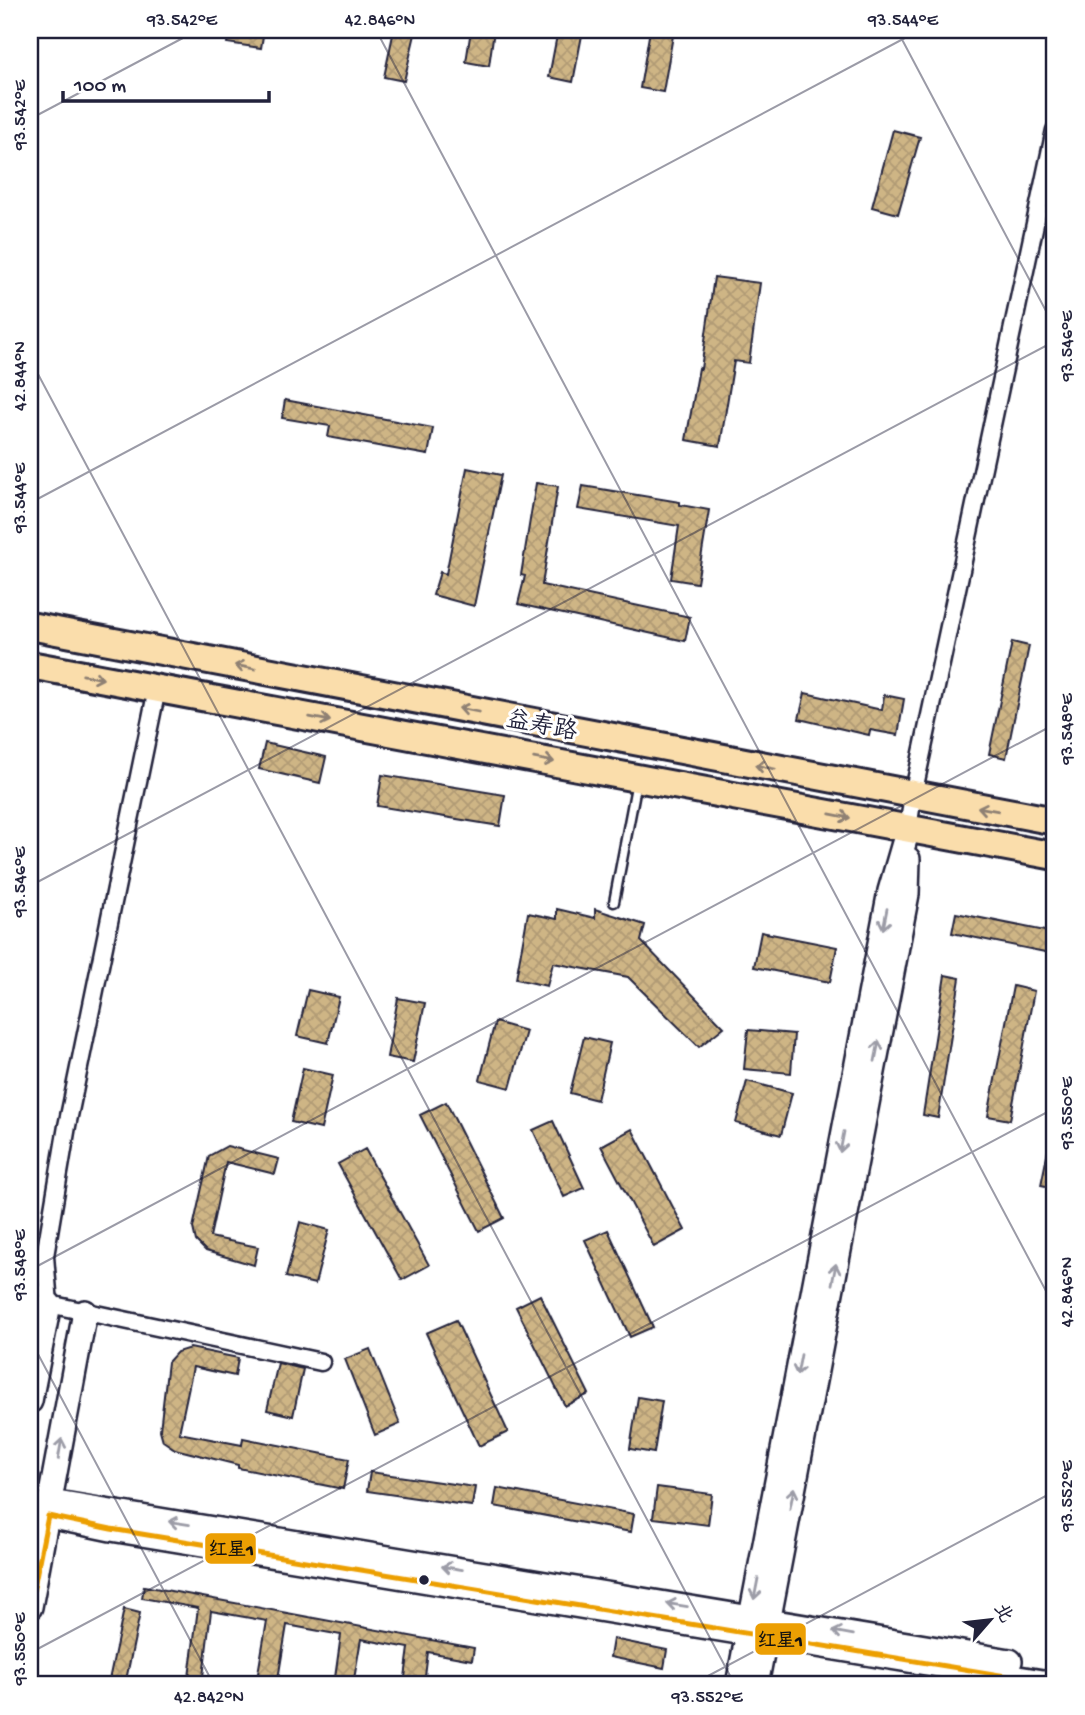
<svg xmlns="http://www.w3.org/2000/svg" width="1085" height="1715" font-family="'Gochi Hand','LXGW WenKai TC',sans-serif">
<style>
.building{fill:url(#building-cross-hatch);stroke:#22223b;stroke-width:2}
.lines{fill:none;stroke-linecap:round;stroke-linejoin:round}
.lane-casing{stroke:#22223b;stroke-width:13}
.street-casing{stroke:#22223b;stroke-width:21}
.secondary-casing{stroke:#22223b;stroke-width:28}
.primary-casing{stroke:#22223b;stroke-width:32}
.lane{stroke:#fff;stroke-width:8}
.street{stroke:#fff;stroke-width:16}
.secondary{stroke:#fff;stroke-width:23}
.primary{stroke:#faddab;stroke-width:26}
.bus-1-casing{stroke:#fff;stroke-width:10}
.bus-1{stroke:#ec9f03;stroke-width:5}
.oneway{stroke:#8e8073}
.oneway2{stroke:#9c9ca7}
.ticks{fill:none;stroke:#22223b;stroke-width:2;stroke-opacity:0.45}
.bus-dot{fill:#22223b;stroke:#fff;stroke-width:2.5}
.labels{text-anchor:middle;stroke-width:6;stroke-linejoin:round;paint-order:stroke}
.street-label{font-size:24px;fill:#22223b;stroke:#fff}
.line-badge{stroke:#fff;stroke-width:2.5}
.pale-badge-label{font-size:19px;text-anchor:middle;font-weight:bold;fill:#111}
.neatline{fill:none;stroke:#22223b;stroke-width:2.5}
.ticks-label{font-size:18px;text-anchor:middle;fill:#22223b}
</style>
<defs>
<pattern id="building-cross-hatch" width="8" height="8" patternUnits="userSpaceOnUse" patternTransform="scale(1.75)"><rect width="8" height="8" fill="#ceb585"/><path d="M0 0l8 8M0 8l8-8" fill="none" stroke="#b19b74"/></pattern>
</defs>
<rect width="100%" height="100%" fill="#fff"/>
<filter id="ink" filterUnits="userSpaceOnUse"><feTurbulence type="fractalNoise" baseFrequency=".0143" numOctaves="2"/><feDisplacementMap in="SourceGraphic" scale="14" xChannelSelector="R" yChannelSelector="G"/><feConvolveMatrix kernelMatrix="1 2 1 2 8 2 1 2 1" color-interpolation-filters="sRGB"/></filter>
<g filter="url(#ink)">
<!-- building -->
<path class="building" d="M229,30h35l-3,18 -34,-5z
M394,30h22l-12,51 -20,-4z
M471,30h23l-5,36 -23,-4z
M558,30h25l-10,52 -24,-5z
M650,30h24l-11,62 -23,-4z
M893,130l27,7 -22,77 -26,-7z
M714,277l46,6 -11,80 -15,-2 -14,85 -34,-6 13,-72 2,1z
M285,400l148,28 -5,27 -100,-18 2,-11 -48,-8z
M467,468l34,7 -27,131 -41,-11 7,-23 6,2z
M536,483l22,3 -16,99 148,32 -5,24 -167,-37 7,-28 -4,-1z
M583,486l97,16v3l29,5 -12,73 -26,-4 8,-53 -101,-17z
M1012,642l17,4 -23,112 -17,-4z
M805,693l77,17 2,-15 20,4 -6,36 -28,-5 -1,5 -70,-16z
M265,743l61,14 -6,26 -61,-14z
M382,775l123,20 -5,31 -123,-20z
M557,909l38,9v-9l50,16 -4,16 83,86 -25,20 -71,-70 -75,-14 -6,23 -31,-7 12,-66 29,6z
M956,913l99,20v21l-103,-21z
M761,932l76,15 -7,35 -76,-15z
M945,975l15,3 -22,140 -15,-3z
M1013,986l21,5 -24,129 -22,-4z
M308,990l31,7 -11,46 -31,-7z
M398,998l27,5 -12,59 -26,-5z
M495,1022l31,9 -16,57 -30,-8z
M748,1030l46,4 -3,39 -47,-4z
M584,1037l26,6 -13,57 -27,-7z
M303,1068l30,7 -12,54 -30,-7z
M747,1081l45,12 -11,42 -45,-12z
M446,1102l58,116 -25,13 -59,-116z
M553,1121l31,67 -20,9 -31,-67z
M632,1129l53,101 -31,17 -53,-101z
M1050,1141l5,1v46l-14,-3z
M227,1146l52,13 -4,15 -49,-12 -16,75 48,10 -4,18 -48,-14 -10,-10 -3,-13 16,-72z
M365,1149l64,116 -27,15 -64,-116z
M300,1222l29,8 -14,54 -29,-7z
M608,1230l45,97 -23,10 -45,-97z
M540,1295l49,99 -24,12 -49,-99z
M456,1320l52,112 -29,14 -53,-113z
M190,1348l48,10 -3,18 -42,-9 -14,66 63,12 1,-7 106,21 -6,30 -105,-21v-3l-63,-16 -12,-8 -3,-11 8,-68 9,-10z
M370,1349l30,75 -25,11 -30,-76z
M278,1363l25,6 -10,47 -26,-6z
M638,1397l24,4 -8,52 -24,-4z
M370,1472l105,15 -3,19 -105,-15z
M657,1487l55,7 -4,31 -55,-7z
M497,1488l137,26 -3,18 -137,-26z
M144,1586l330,62 -2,12 -44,-8 -4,33h-20l5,-37 -48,-9 -8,46h-19l7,-50 -54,-10 -10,60h-21l11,-64 -56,-10 -9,74h-14l10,-77 -56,-10z
M124,1609l16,4 -15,72h-17z
M613,1639l54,11 -3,18 -54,-11z"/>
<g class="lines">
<defs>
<path id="lane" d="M614,902l23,-121"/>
<path id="street" d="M157,689l-90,437 -22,130 4,48 272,58
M908,829l5,-34 142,-665"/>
<path id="secondary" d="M30,1401l19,-97
M57,1503l953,158
M30,1512l81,17 944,155
M30,1607l55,-295
M738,1685l152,-794 18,-62
M756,1685l151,-791 1,-35"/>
<path id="primary" d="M30,626l1025,195
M30,665l1025,191"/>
</defs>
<!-- lane casing -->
<use href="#lane" class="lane-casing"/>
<!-- street casing -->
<use href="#street" class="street-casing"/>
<!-- secondary casing -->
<use href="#secondary" class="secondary-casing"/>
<!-- primary casing -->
<use href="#primary" class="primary-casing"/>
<!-- lane -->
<use href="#lane" class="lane"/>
<!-- street -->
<use href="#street" class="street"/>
<!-- secondary -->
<use href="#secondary" class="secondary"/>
<!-- primary -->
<use href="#primary" class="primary"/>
<defs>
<path id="bus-1" d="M30,1607l18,-91 63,13 944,155"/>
</defs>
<!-- bus-1 casing -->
<use href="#bus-1" class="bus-1-casing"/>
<!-- bus-1 -->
<use href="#bus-1" class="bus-1"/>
</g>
<!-- one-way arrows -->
<defs><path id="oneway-shaft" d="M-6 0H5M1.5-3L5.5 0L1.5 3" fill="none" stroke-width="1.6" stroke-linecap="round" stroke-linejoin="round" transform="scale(1.75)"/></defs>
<g class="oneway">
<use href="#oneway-shaft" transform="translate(245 667) rotate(-169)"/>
<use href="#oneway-shaft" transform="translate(93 677) rotate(11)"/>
<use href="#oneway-shaft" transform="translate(469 710) rotate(-169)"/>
<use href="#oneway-shaft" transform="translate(320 719) rotate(10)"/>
<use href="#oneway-shaft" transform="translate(544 760) rotate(10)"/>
<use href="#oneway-shaft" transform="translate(765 767) rotate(-169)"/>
<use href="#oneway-shaft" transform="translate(988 809) rotate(-170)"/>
<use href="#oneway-shaft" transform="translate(840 816) rotate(11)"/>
</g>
<g class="oneway2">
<use href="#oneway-shaft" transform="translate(885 919) rotate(101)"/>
<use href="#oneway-shaft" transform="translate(877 1051) rotate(-79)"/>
<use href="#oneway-shaft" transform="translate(842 1142) rotate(101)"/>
<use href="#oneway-shaft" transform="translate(834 1274) rotate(-79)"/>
<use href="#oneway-shaft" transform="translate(799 1365) rotate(101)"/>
<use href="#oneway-shaft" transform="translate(60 1449) rotate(-80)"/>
<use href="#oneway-shaft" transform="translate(792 1498) rotate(-79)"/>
<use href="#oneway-shaft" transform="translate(179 1523) rotate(-171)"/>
<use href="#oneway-shaft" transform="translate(452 1568) rotate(-171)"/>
<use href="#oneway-shaft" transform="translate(756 1589) rotate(101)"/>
<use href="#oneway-shaft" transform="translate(677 1605) rotate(-171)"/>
<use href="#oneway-shaft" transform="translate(843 1633) rotate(-170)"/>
</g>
</g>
<!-- ticks -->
<path class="ticks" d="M376,30l679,1278M897,30l158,298M30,119l168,-89M30,359l705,1326M30,503l890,-473M30,886l1025,-545M30,1270l1025,-546M30,1339l184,346M30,1653l1025,-545M691,1685l364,-194"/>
<!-- markers -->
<circle class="bus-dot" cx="424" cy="1580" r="6"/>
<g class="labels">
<!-- street labels -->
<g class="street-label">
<text transform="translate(542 724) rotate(11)" y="8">益寿路</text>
</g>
</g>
<g class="line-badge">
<rect x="204" y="1532" width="53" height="33" rx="7" fill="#ec9f03"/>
<rect x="754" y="1622" width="53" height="34" rx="7" fill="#ec9f03"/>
</g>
<g class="pale-badge-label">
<text x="231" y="1555">红星1</text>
<text x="780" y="1646">红星1</text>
</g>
<!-- margin -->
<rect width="1085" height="1715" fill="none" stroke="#fff" stroke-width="77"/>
<!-- north arrow -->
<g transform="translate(990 1620) rotate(62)" stroke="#ffffff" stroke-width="5" paint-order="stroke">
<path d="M0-5L12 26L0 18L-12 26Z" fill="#22223b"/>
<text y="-10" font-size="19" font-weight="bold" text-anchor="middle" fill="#22223b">北</text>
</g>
<!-- scale -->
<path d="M63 91v10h206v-10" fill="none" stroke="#22223b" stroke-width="3.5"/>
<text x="74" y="91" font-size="21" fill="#22223b" stroke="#ffffff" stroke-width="5" paint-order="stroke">100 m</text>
<rect x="38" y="38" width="1008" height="1638" class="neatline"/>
<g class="ticks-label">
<text x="182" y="25">93.542°E</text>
<text x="380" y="25">42.846°N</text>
<text x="903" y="25">93.544°E</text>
<text transform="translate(19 115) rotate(-90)" y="6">93.542°E</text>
<text transform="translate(1066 346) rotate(-90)" y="6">93.546°E</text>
<text transform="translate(19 376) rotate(-90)" y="6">42.844°N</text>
<text transform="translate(19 498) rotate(-90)" y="6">93.544°E</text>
<text transform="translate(1066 729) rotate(-90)" y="6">93.548°E</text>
<text transform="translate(19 882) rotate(-90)" y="6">93.546°E</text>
<text transform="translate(1066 1113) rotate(-90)" y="6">93.550°E</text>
<text transform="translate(19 1265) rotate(-90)" y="6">93.548°E</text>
<text transform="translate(1066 1292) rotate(-90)" y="6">42.846°N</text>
<text transform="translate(1066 1496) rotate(-90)" y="6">93.552°E</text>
<text transform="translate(19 1649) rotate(-90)" y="6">93.550°E</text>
<text x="209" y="1702">42.842°N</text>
<text x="707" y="1702">93.552°E</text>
</g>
</svg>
